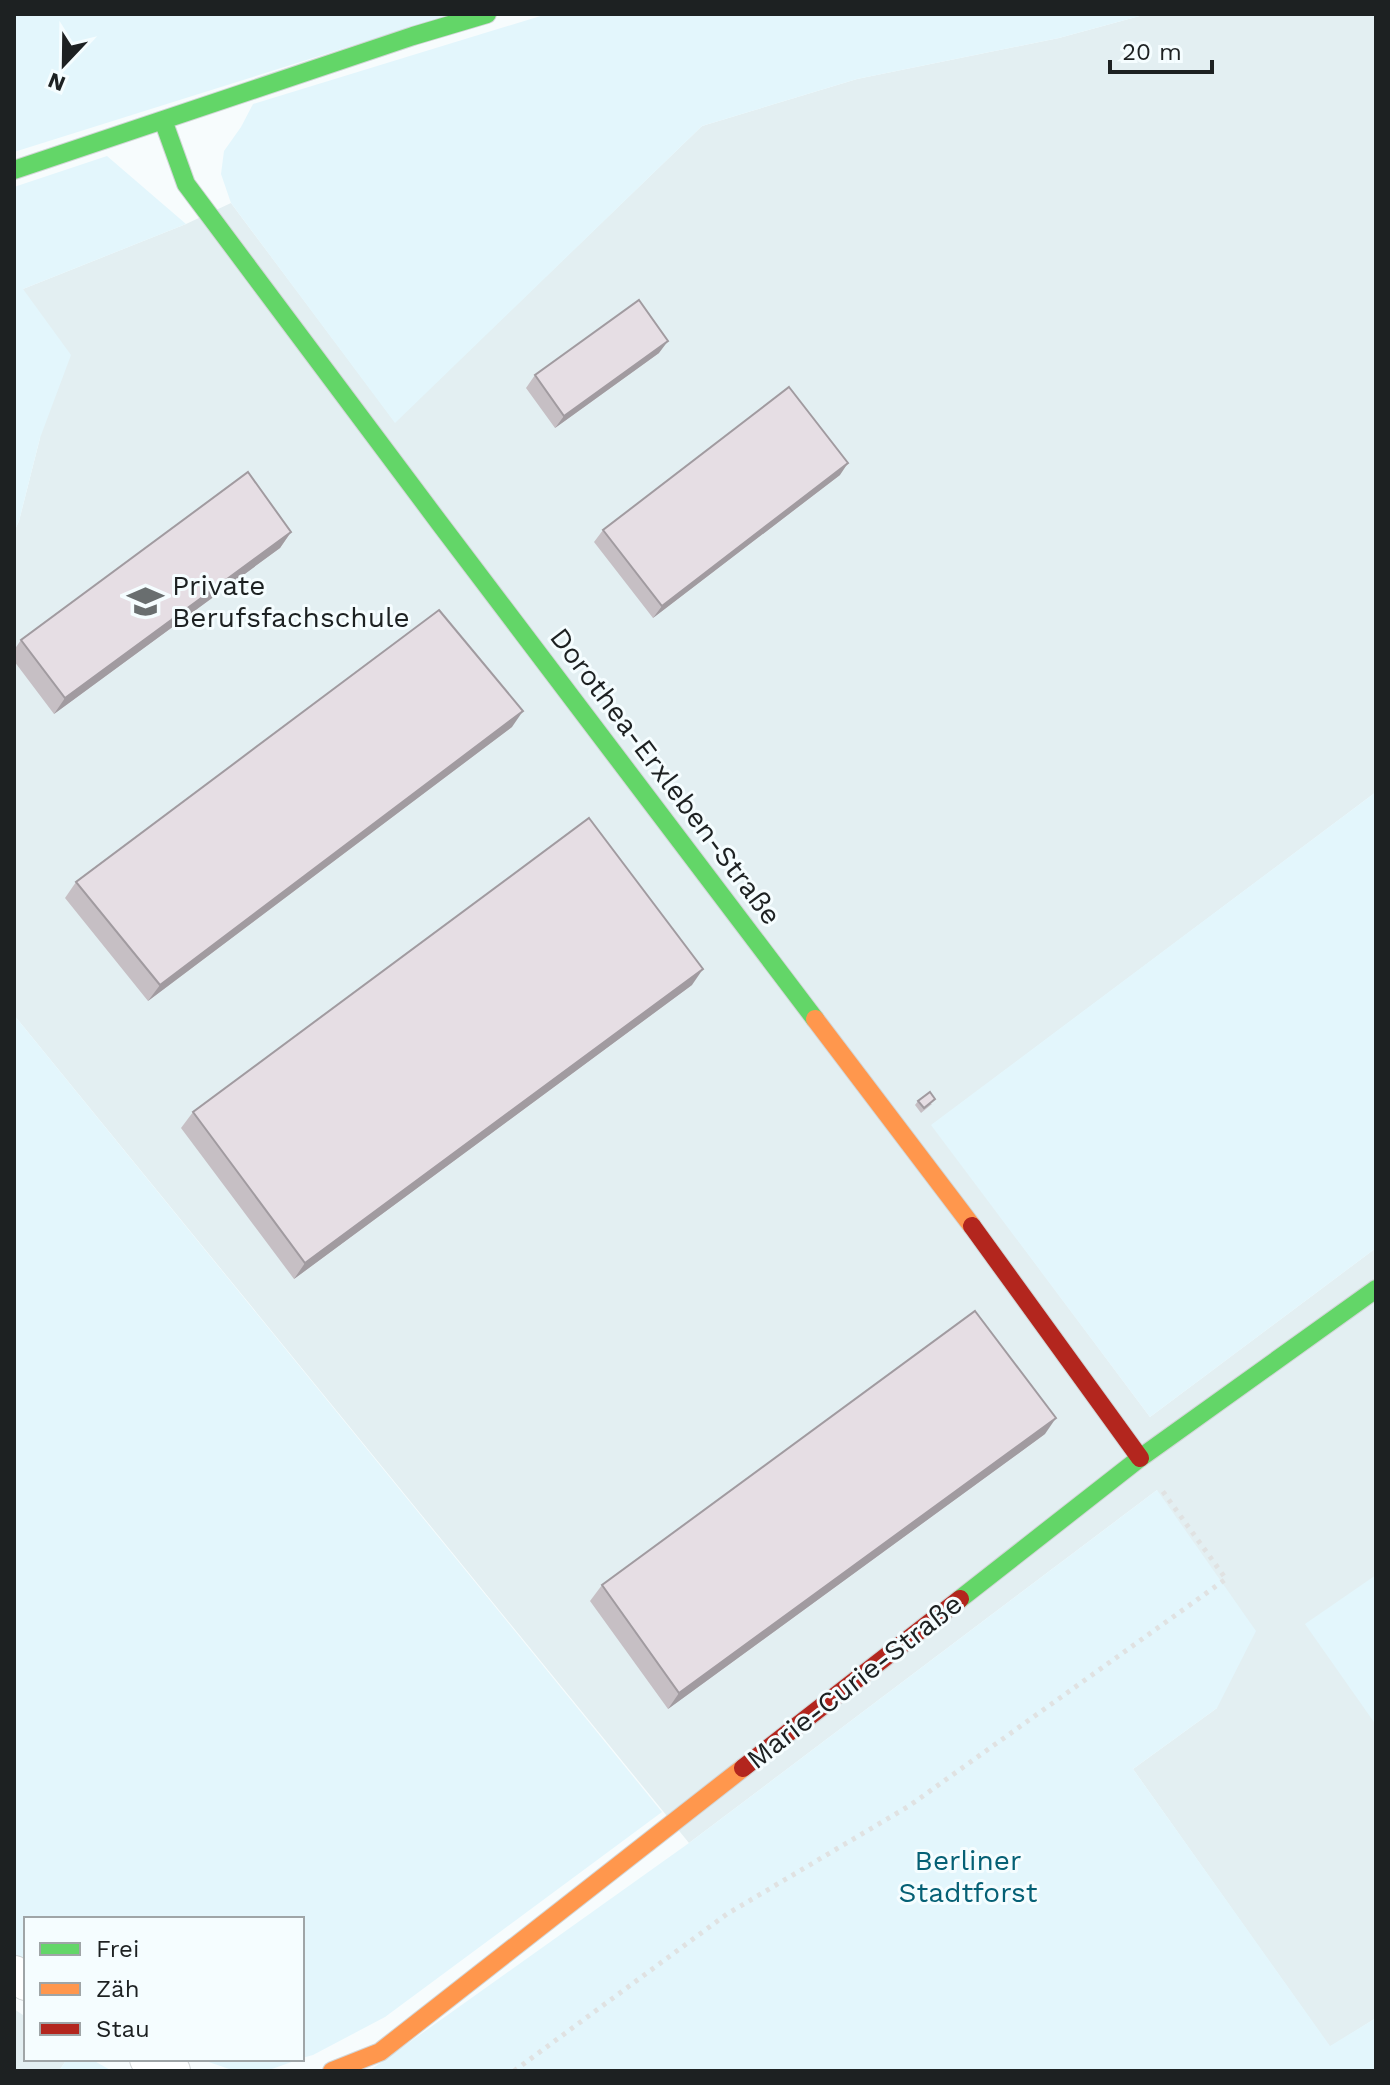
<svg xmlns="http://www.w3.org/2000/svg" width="1390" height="2085" font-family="'Work Sans',sans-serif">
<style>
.built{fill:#e3eff2}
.green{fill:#e3f6fc}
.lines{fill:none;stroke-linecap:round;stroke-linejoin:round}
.street-casing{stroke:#d2d6d7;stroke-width:38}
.fast-casing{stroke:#d2d6d7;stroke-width:20}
.slow-casing{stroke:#d2d6d7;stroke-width:20}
.jam-casing{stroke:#d2d6d7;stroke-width:20}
.path{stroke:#e0e2e2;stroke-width:5;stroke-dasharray:4 6;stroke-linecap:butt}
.street{stroke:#feffff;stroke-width:36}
.fast{stroke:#63d668;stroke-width:18}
.slow{stroke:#ff974d;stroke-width:18}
.jam{stroke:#b3261e;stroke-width:18}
.wall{fill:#c6bfc4}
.shaded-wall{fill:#a19ba0}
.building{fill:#e6dee4;stroke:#a19ba0;stroke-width:2}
.labels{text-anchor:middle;stroke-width:6;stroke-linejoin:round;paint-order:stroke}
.poi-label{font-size:28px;fill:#1d2122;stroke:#f5fdff;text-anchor:start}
.street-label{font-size:28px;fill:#1d2122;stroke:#f5fdff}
.park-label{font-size:28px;fill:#056075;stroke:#f5fdff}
</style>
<rect width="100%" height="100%" fill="#f7fcfd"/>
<!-- built -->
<path class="built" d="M1147,14h229v778l-444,333 218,292 226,-169v770l-46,29 -197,-278 84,-61 -60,-218 -468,353 -675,-828v-483l5,-11 21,-83 -17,-149 163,-65 45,-21 164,219 307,-296 155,-47 202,-41z
M14,2009l12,8v42h41l-8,12h-45z"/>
<!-- green -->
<path class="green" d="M14,14h439l-439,138z
M547,14h600l-88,24 -202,41 -155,47 -307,297 -164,-220 -10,-29 3,-23 17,-24 12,-23z
M107,156l79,68 -163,65 48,66 -31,83 -21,83 -5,11v-345z
M1376,792v456l-226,169 -219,-292z
M14,1015l648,797 -277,205 -72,38 -11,3v-139h-276v44l-12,-8z
M1157,1490l99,141 -39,77 -84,61 197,277 46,-28v53h-1007l320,-228z
M1376,1575v150l-71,-101z
M67,2059h24l21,12h-53z
M200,2059h100l-28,10 -40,1z"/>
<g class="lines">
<defs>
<path id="street" d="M14,1974l12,8
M148,2059l24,12"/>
<path id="fast" d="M163,120l23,64 255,341 374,494
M14,170l399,-134 74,-22
M960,1599l180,-141 236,-169"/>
<path id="slow" d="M815,1019l157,207
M332,2071l48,-19 363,-284"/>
<path id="jam" d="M972,1226l168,232
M743,1768l217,-169"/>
</defs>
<!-- street casing -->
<use href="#street" class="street-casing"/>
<!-- fast casing -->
<use href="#fast" class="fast-casing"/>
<!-- slow casing -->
<use href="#slow" class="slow-casing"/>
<!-- jam casing -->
<use href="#jam" class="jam-casing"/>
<!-- path -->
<path class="path" d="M514,2071l213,-157 182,-108 317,-227 -65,-90"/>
<!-- street -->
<use href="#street" class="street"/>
<!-- fast -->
<use href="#fast" class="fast"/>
<!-- slow -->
<use href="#slow" class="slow"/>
<!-- jam -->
<use href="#jam" class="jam"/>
</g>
<!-- wall -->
<path class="wall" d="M659,353l-104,75 -29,-40 9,-13z
M840,475l-187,143 -59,-76 9,-12z
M291,532l-11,16 -226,166 -40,-53v-11l7,-10z
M512,727l-364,274 -83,-103 11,-16z
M692,985l-398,294 -113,-151 12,-16z
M918,1101l14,3 -11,9 -6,-8z
M1045,1434l-377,275 -78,-108 12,-16z"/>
<!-- shaded-wall -->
<path class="shaded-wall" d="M668,341l-9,12 -104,75 9,-12z
M848,463l-8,12 -187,143 9,-12z
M291,532l-11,16 -226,166 11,-16z
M523,711l-11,16 -364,274 12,-16z
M703,969l-11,16 -398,294 11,-16z
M1056,1418l-11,16 -377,275 11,-16z"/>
<!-- building -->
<path class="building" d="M639,300l29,41 -104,75 -29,-41z
M789,387l59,76 -186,143 -59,-76z
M248,472l43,60 -226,166 -44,-58z
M439,610l84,101 -363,274 -84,-103z
M589,818l114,151 -398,294 -112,-151z
M930,1092l5,7 -11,9 -6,-7z
M975,1311l81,107 -377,275 -77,-108z"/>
<!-- icons -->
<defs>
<symbol id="school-bare" viewBox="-9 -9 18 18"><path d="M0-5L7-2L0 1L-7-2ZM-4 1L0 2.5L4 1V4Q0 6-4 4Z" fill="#696e6f" stroke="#f5fdff" stroke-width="2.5" paint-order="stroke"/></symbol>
</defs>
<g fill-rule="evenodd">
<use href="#school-bare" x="120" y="576" width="51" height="51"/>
</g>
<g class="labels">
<!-- poi labels -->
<g class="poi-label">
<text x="172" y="595">Private<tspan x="172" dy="32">Berufsfachschule</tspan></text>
</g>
<!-- street labels -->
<g class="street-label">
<text transform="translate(666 776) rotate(53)" y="10">Dorothea-Erxleben-Straße</text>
<text transform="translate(854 1681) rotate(-38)" y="10">Marie-Curie-Straße</text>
</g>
<!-- park labels -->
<g class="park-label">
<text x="968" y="1870">Berliner<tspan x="968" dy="32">Stadtforst</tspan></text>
</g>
</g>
<!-- border -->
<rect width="1390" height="2085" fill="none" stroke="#1d2122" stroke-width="32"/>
<!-- legend -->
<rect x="24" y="1917" width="280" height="144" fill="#f5fdff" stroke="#9fa5a7" stroke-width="2"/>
<rect x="40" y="1943" width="40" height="12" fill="#63d668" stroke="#9fa5a7" stroke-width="2"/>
<text x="96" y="1957" font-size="24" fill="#1d2122">Frei</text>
<rect x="40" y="1983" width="40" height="12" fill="#ff974d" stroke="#9fa5a7" stroke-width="2"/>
<text x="96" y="1997" font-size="24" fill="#1d2122">Zäh</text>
<rect x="40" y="2023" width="40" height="12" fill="#b3261e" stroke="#9fa5a7" stroke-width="2"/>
<text x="96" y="2037" font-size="24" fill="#1d2122">Stau</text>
<!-- north arrow -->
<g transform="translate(64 64) rotate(202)" stroke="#f5fdff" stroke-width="6" paint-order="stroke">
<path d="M0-6L14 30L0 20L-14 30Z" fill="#1d2122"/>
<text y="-12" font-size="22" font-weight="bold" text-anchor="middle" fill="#1d2122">N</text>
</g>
<!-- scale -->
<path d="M1110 60v12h102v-12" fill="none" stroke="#1d2122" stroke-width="4"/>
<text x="1122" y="60" font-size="24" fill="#1d2122" stroke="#f5fdff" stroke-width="6" paint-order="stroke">20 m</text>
</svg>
